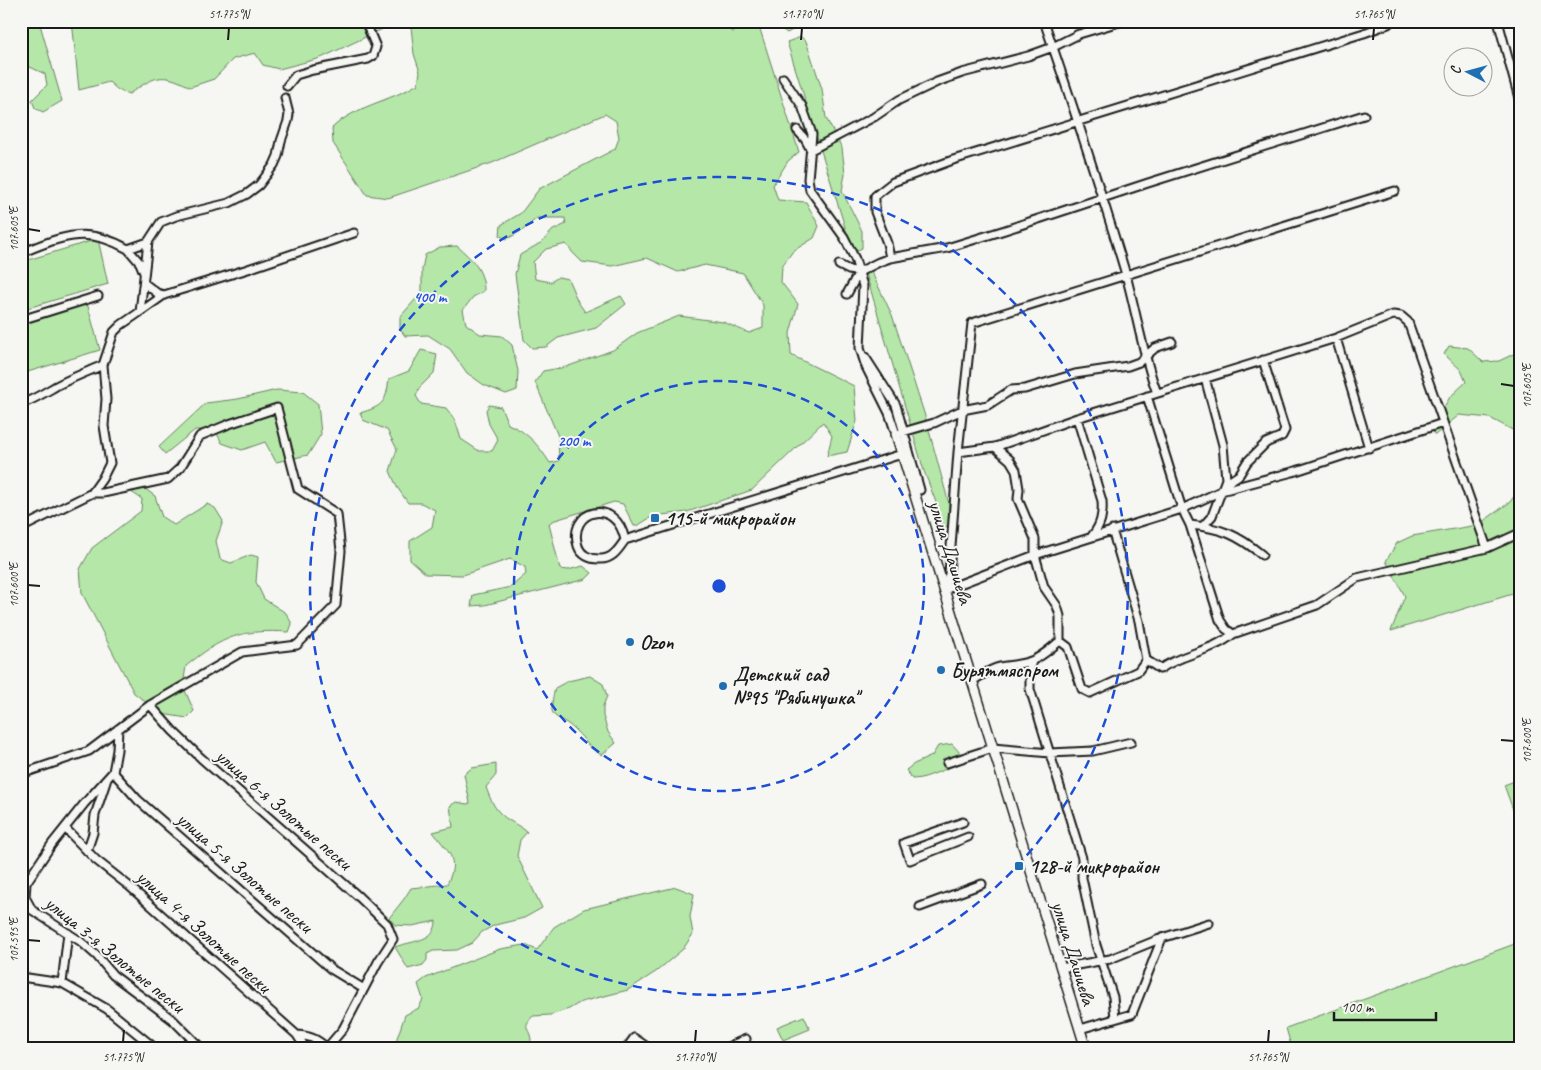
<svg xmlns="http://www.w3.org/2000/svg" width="1541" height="1070" font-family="Caveat,sans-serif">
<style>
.green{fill:#b5e7a8;stroke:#688262}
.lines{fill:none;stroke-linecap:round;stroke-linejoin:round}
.minor-casing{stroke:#1c1c1c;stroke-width:11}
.tertiary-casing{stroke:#1c1c1c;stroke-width:12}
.minor{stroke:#f6f6f2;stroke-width:7}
.tertiary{stroke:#f6f6f2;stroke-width:9}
.ticks{fill:none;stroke:#1c1c1c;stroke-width:2}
.ring{fill:none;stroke:#1d4ed8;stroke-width:2.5;stroke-dasharray:9 6}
.poi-dot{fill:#1f6fb2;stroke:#f6f6f2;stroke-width:2}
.labels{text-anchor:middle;stroke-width:4;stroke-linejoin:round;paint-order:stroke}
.poi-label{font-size:20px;font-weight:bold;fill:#1c1c1c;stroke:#f6f6f2;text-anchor:start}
.street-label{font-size:20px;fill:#1c1c1c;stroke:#f6f6f2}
.centre{fill:#1d4ed8;stroke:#f6f6f2;stroke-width:2.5}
.ring-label{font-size:15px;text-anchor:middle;font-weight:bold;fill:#1d4ed8;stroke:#f6f6f2;stroke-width:4;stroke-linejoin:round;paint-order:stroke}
.neatline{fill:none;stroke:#1c1c1c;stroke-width:2}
.ticks-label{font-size:12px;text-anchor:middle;fill:#1c1c1c}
</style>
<rect width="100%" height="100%" fill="#f6f6f2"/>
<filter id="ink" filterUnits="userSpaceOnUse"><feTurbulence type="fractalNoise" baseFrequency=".02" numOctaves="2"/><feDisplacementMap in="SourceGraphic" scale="10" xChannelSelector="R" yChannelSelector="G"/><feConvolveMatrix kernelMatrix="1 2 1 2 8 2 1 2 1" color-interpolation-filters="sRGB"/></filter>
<g filter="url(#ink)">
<!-- green -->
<path class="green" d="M21,21h18l23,80 -19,11 -8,-4 -3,-8 15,-15 -2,-11 -15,-7h-9z
M71,21h266l14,5h38l-68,32 -42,11 -16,-4 -8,-12 -22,6 -19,20 -24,8c-29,-16 -36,-10 -61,7l-11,-4 -9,-8 -30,8 -6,-60z
M414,21h307l1,3 11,8 25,-9 41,129 -11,9 -15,24 5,15 28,2 13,24 -5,12 -21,13 -11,15 -1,16 17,22 -8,29 1,22 63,31 3,35 -10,31 -20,4 5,-20 -9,-14 -71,68 -65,22 -34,4 -16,10h-3l-11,-22 -9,-2 -62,19 -3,3 11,45 8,1 15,-4 9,7 -6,6 -101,26 -14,1 2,-11 38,-8 15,-13 -1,-7 -15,-8 -47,16 -37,-1 -16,-14v-19l22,-14 3,-17 -14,-7h-13l-11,-16 -7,-16 7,-22 -10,-19 -24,-10 -3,-7c23,-7 26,-10 29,-34l20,-8 12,-21 16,4 -3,19 -14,14 -4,9 5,8 25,4 9,12 6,19 18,12h13l6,-11 -9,-16 -3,-14 3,-5 12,2 7,17c20,8 31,22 42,39l9,-2 -1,-25 -23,-54 8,-11 23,-4 47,-17 24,-17 42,-17 44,6 26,11 14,-5v-23l-20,-32 -38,-8 -27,7 -31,-14 -35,8 -30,-4 -9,-9 -7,-9 -20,5 -13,13 2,17 16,3 7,-5 10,2 10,23 7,10 36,-16 5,8 -30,24 -38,10 -12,9 -14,1 -8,-8 -9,-66 5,-19 22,-13 11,-12 13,-6 -1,-6h-28l-14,12 -16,9 -7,-3 1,-11 20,-12 18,-24 76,-40 4,-11 -3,-17 -11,-7 -113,49 -104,35 -21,-3 -34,-52 -1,-15c22,-22 59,-27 86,-44l2,-12 -6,-18 -3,-27z
M780,21h18l-2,7 -9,5 -4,-3z
M801,37l5,4 16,48 4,29 16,30 3,26 -3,17 20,40v17l-4,2 -8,-7 -63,-201z
M98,239l10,45 -87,26v-48z
M457,246c15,13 27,24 27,45l-11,6 -10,13 3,14 14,10 22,2 10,9 6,26 -1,19 -11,4 -22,-9 -17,-12 -17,-24 -22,-14 -23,1 -5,-7v-12l22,-25v-23l3,-14 15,-8z
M871,271l21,44 33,101 24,88 -1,22 -6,1 -5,-22 -13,-34 -58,-197z
M87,303l13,47 -79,24v-51z
M1449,346l19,2 15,14 16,-1 21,-10v83l-30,-16 -31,-3 -24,20 -4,-7 19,-31 16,-15 -5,-12 -17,-16z
M277,390l26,2 15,12 3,30 -13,21 -32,7 -11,-20 -23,8 -20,-7 -7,-13h-20l-30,24 -6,-7 47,-44 32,-4z
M125,488h19l11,8 7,21 12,8 33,-21 8,4 8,13 -7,20 4,18 11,4 20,-8 7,2 -2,25 8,17 22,14 6,11 -3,8c-47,-3 -66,4 -103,34l-3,20 11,25 -7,7 -25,-4 -28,-21 -52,-100 -2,-24 12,-21 49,-37 1,-12z
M1520,488v105l-1,-1 -128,39 14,-35 -19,-35 11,-18 15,-7 66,-11 32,-23z
M590,676l13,8 4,12 -4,10v10l5,16 8,11 -14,12c-16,-8 -15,-14 -26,-24 -19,-20 -30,-6 -21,-43l13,-7z
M952,744l9,10 -1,10c-16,4 -32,15 -48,15l-6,-9 8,-6 18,-8 6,-10z
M496,764v11l-10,12c3,9 7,19 14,26 6,7 19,12 27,19l-7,8 -3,16 25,52 -18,10 -29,7 -13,7 -10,11 -15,7 -24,1 -6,3v6l-4,5 -15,4 -13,-22c15,-6 41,-5 41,-26l-24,5 -17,-1 -6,-7 15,-19 7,-11 36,-4c13,-26 1,-32 -14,-52l20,-5 -3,-21 6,-4 11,2 3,-1 -6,-29 8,-6z
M1520,779v50l-16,-44z
M676,887l18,7 -4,23 3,17 -10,15 -26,22 -29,19 -47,12 -12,7 -19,6 -17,1c-12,12 -3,12 -2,24 0,1 -3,8 -3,9h-125l-7,-8 9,-26 14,-7 4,-9 -5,-15 8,-6 74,-29 25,-4 12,5 17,-23 30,-18z
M1520,942v107h-228l-6,-21z
M804,1016l6,13 -27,11 -6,-13z"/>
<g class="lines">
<defs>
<path id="minor" d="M1044,21c28,82 55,164 80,247 12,41 18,85 33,125
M1498,21l22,81
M783,78l19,28 10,28 -4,45 2,11 34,47 11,22 8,27 -3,62 6,19 23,46 7,21 38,-11 28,-13 26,-5 23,-15 14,-1 50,-15 53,-8 11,-4 16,-14 17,-6
M287,86l9,-11 17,-5 55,-11 5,-3 3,-9 -11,-26
M797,130l8,9 6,11 63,-33 25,-17 38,-18 25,-9 66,-17 25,-9 26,-13 44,-13
M148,242l13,-20 15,-6 53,-13 18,-9 12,-9 15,-20 4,-9 3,-15 7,-20 1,-7 -4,-16
M128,249l12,14 4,10
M21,253c42,-17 65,-28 107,-4l20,-7 -8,70 -19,13 -7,7 -11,33c-16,7 -32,13 -47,21 -12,7 -21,13 -35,18
M890,258l-3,-15 -12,-31v-16l18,-14 60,-22 411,-127 24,-9 3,-3
M839,265l10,5 10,2
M144,283l13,10 7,2
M847,294l12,-22 20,-10 11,-4 57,-10 58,-18 143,-47 216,-68
M140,312l24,-17 84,-26 106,-36
M21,320l77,-24
M1336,338l33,110
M865,357l31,48 24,85
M1147,396l35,113 8,16 30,95 6,9 7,5
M1077,418l25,83c1,14 -1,24 -10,35
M995,447l15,13 6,10 3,19 -1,10 17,40v16l9,32 13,19 3,10v25
M958,452l37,-5 82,-29 259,-80 57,-23 8,1 7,6 79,226
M1224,485l15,-10 8,-13 19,-19 16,-7 3,-6 -22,-70
M92,493l10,-14 8,-16 -6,-37 2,-27 -3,-34
M1190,525c32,3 48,10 72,30
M1203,526l9,-10 14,-37 -3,-34 -18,-67
M21,528l71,-35h11l65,-14 12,-11 20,-32 29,-12 48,-16 21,81 39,25 4,37 -5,54 -39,40 -55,7 -92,53 -61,46 -68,23
M1112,530l27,91 7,39
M625,540c-9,-44 -58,-30 -47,6 3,9 12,13 21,13 13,1 19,-9 26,-19l277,-86
M944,590l5,-16 9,-122 14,-129 423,-132
M944,590l91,-35 147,-46 39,-18 75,-20 147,-48
M1032,661l-2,7v21l52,169v20l14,67 17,52 2,21
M972,681c9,-5 18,-12 28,-14 11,-2 20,-2 31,-6 11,-4 20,-13 29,-20l8,6 14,42 8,4 48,-22 8,-11 14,9c22,-16 52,-17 73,-35l84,-29 40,-27 130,-30 33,-15
M150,705l23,26 28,27 158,139 28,27 6,15 -15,23 -35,67 -17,20
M118,729l-1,21 -4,22 -29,32 -32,40 -26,39 -1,14 7,13 48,31 17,15 16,19 60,45 29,29
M947,763l46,-15 57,5 43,-2 38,-9
M113,772l25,28 193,169 33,20
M963,822l-59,21 6,17 58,-23
M65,828l31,32 33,26 168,149c13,1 20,4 30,13
M87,851l6,-18 2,-18 11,-33
M920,907l62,-23
M1061,968l49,-9 52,-21 47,-15
M21,977l41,6 45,26 49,40
M62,983l6,-50
M1080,1029l52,-15 30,-76
M297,1035l9,14
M626,1049l8,-11 16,11
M723,1049l23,-10"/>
<path id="tertiary" d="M896,434l190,615"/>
</defs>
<!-- minor casing -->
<use href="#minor" class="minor-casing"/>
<!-- tertiary casing -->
<use href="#tertiary" class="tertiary-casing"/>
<!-- minor -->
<use href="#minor" class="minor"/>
<!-- tertiary -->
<use href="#tertiary" class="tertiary"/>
</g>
</g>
<!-- ticks -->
<path class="ticks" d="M228,40l1,-12M801,40l1,-12M1373,40l1,-12M28,229l12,2M1501,384l13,2M28,585l12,1M1501,740l13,1M28,940l12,1M123,1042l1,-12M695,1042l1,-12M1268,1042l1,-12"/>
<!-- distance rings -->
<g class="ring">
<circle cx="719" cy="586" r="205"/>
<circle cx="719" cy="586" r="409"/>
</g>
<!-- markers -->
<g class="poi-dot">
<rect x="650" y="513" width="10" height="10" rx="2.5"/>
<circle cx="630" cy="642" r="5"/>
<circle cx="941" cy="670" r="5"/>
<circle cx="723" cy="686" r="5"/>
<rect x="1014" y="861" width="10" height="10" rx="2.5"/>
</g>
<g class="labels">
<!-- poi labels -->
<g class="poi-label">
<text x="665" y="525">115-й микрорайон</text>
<text x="640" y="649">Ozon</text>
<text x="951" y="677">Бурятмяспром</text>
<text x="733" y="681">Детский сад<tspan x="733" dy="23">№95 "Рябинушка"</tspan></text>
<text x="1029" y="873">128-й микрорайон</text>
</g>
<!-- street labels -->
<g class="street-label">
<text transform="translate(951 552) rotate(73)" y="7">улица Дашиева</text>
<text transform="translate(284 809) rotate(41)" y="7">улица 6-я Золотые пески</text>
<text transform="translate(245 872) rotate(41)" y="7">улица 5-я Золотые пески</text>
<text transform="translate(204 931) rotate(42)" y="7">улица 4-я Золотые пески</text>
<text transform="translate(1074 953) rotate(73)" y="7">улица Дашиева</text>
<text transform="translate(115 954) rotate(39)" y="7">улица 3-я Золотые пески</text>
</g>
</g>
<circle cx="719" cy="586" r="8" class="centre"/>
<g class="ring-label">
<text x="430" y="302">400 m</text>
<text x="574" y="446">200 m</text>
</g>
<!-- margin -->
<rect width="1541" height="1070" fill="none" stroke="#f6f6f2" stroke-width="55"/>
<!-- north arrow -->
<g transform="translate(1468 72) rotate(276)"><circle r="24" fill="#f6f6f2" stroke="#9f9f9c"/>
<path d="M0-4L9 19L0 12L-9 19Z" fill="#1f6fb2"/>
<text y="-8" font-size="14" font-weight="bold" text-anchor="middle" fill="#1c1c1c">С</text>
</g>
<!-- scale -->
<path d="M1334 1012v8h102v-8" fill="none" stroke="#1c1c1c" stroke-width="2.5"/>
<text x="1341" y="1012" font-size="15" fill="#1c1c1c" stroke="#f6f6f2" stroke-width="4" paint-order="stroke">100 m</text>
<rect x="28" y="28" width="1486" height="1014" class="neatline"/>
<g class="ticks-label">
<text x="229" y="18">51.775°N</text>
<text x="802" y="18">51.770°N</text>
<text x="1374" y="18">51.765°N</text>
<text transform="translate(14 229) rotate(-90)" y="4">107.605°E</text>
<text transform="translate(1527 386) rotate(-90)" y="4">107.605°E</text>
<text transform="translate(14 585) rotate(-90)" y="4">107.600°E</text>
<text transform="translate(1527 741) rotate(-90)" y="4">107.600°E</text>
<text transform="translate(14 940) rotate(-90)" y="4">107.595°E</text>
<text x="123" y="1061">51.775°N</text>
<text x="695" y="1061">51.770°N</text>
<text x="1268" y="1061">51.765°N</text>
</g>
</svg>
